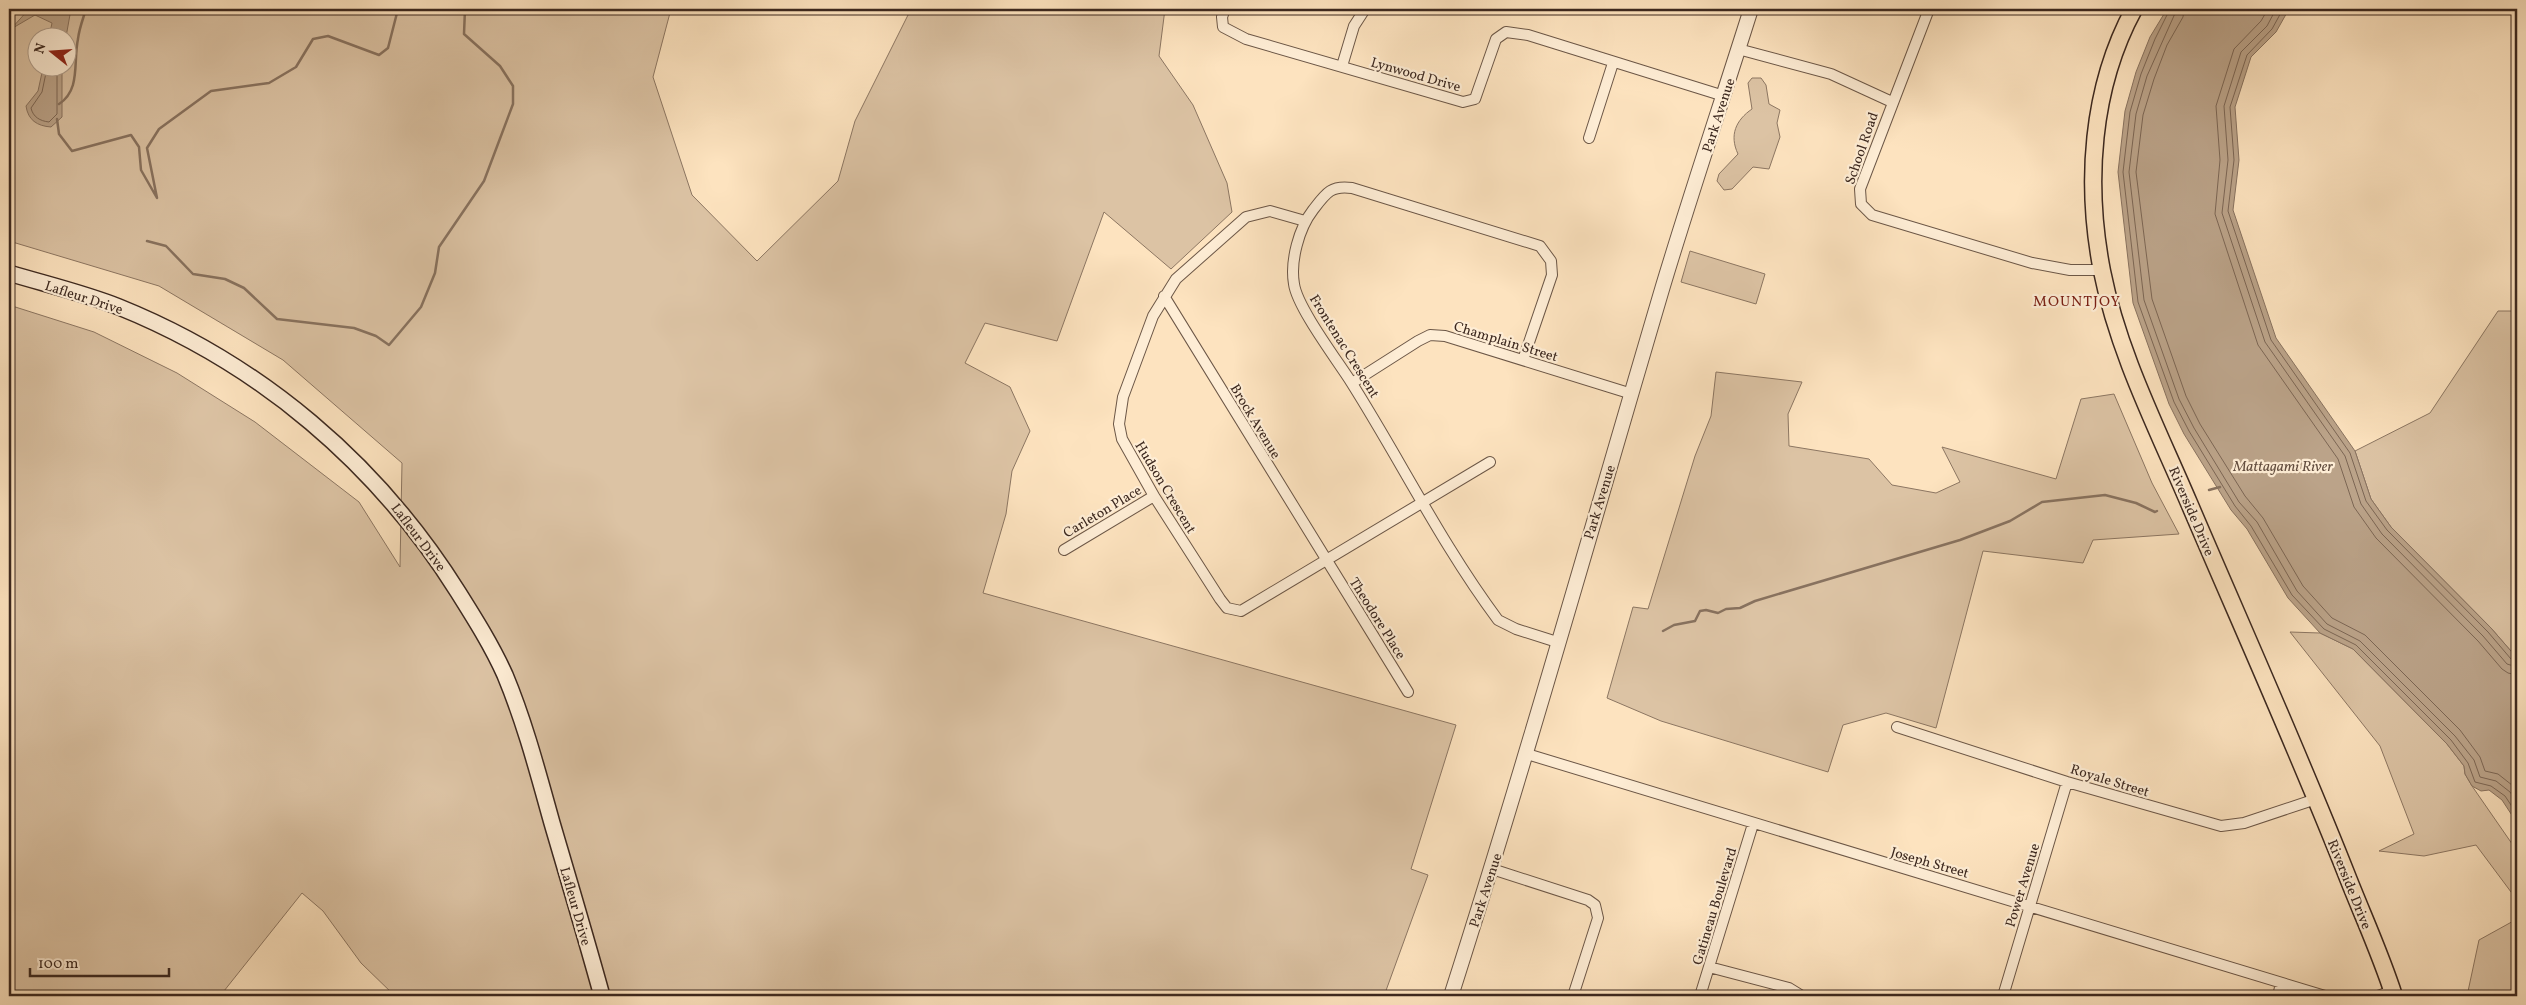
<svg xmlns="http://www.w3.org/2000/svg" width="2526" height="1005" font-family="Vollkorn,serif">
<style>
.green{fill:#dcc3a4;stroke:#8c7662;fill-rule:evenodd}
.water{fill:#bba389;stroke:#88725f}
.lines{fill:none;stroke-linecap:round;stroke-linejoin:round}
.shore{stroke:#7c6654;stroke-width:1}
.stream{stroke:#88725f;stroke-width:2.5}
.minor-casing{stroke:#6c5747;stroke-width:12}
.tertiary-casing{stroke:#6c5747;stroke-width:16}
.secondary-casing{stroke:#3c281f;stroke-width:18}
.primary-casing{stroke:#3c281f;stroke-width:19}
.minor{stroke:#feedd5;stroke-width:10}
.tertiary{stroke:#feedd5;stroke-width:14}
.secondary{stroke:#feedd5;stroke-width:15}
.primary{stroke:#fde3bf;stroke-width:16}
.labels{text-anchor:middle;stroke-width:4.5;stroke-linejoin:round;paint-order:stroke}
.street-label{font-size:14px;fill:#3c281f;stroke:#feedd5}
.neighbourhood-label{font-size:15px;letter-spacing:1px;fill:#7a1f14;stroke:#feedd5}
.water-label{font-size:15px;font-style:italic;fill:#624d3f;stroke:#feedd5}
</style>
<rect width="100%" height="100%" fill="#fde3bf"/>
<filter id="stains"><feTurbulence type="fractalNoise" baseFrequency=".004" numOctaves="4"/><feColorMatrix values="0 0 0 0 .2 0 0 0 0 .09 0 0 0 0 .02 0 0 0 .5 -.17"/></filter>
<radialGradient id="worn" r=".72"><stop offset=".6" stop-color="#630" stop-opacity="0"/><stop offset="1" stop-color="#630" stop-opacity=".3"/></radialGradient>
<!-- green -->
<path class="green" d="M9,9h662l-18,68 39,118 65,66 81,-80 17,-60 56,-112h254l-6,47 34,49 34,78 5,29 -61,57 -67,-57 -47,129 -72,-18 -20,40 45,24 20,44 -18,40 -6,43 -23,79 473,132 -45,144 17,6 -44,121h-989l-34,-33 -38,-52 -21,-18 -82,103h-211v-691l85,27 83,41 78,49 104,80 41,65 2,-104 -119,-103 -124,-74 -150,-45zM38,38h30v30h-30z
M1752,78h9l5,7 3,19 11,6 -3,13 3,14 -11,32 -16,-2 -21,22 -8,1 -7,-9 2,-7 19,-20c-9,-19 -2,-34 14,-45l-4,-26z
M1690,251l75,23 -9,30 -75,-22z
M2498,311h19v347l-26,-30 -100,-101 -20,-28 -16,-48 75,-38z
M1716,372l86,10 -14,32 1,32 80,13 23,26 44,8 24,-11 -18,-35 114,32 25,-80 33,-5 38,89 27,51 -86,6 -10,23 -100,-12 -47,177 -50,-15 -43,12 -15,47 -167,-51 -54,-23 26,-91 15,2 47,-153 16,-40z
M2290,632l30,1 33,16 94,95 17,22 1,8 7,12 45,65v49l-41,-55 -52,11 -45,-5 35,-17 -34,-88z
M2517,919v77h-50l12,-56z"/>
<!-- water -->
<path class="water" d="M29,9h42l-5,28h-17l3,-14 -17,-8 -24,14z
M2167,9h122l-13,23 -25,25 -16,50 4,53 -6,50 43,128 79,113 16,48 20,28 100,101 26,30v165l-15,-23 -13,-10 -8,1 -9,-5 -7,-12 -1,-8 -17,-22 -94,-95 -33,-16 -32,-35 -41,-69 -16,-19 -47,-76 -15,-30 -36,-101 -15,-131 7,-61 11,-39 14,-35z
M43,68h19v49l-11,10c-14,-1 -23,-7 -25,-21l12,-15z"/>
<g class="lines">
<!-- shore -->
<path class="shore" d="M2170,9l-15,30 -14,35 -11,38 -7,60 15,130 36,100 15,29 46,75 16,20 41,69 32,34 32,16 95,95 17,23 7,19 16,4 14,10 12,18
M2177,9l-30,67 -11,38 -7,58 15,128 35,99 15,29 45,74 18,20 40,69 30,33 33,17 95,95 19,24 6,17 16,4 14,11 7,10
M2184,9l-1,8 -16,28 -13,34 -11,36 -7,57 16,127 34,97 14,28 45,72 18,22 40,68 29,32 33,17 95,95 20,27 5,14 13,3 19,15
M2268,9l-7,12 -27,28 -18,57 4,54 -5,54 43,131 80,114 16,48 22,31 102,103 24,28 6,4 9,2
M2276,9l-9,17 -26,26 -17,54 4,54 -6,53 43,129 80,114 16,48 21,30 101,102 24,28 10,3
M2283,9l-11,20 -25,26 -17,52 4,53 -6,51 43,129 79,113 16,48 21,29 101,102 23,27 6,2
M47,68l-5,24 -11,16c2,9 9,13 18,14l8,-8v-46"/>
<!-- stream -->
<path class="stream" d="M59,104c22,-14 14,-42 19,-65 1,-10 5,-20 8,-30
M57,119l2,15 13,17 59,-16 8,12 2,23 16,28 -10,-50 12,-19 52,-38 58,-8 27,-16 17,-28 15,-3 51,19 9,-7 10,-39
M147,241l19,5 27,28 32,5 19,9 33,31 77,9 22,8 13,9 32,-38 14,-34 4,-26 45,-66 29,-77v-18l-13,-20 -36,-32 1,-25
M2209,490l11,-3
M1663,631l11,-6 21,-4 5,-10 6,-1 12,3 8,-4 14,-1 15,-7 205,-61 50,-19 32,-19 63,-7 31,8 19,9 2,-1"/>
<defs>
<path id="minor" d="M1225,9l-3,8 1,10 23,12 217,63 12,-3 21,-60 10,-7 22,3 196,61
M1929,9l-69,180 1,15 11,11 160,48 38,7h32
M1738,49l93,25 61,28
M1342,66l12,-40 11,-17
M1589,138l24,-75
M1305,221l-35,-10 -24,6 -70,62 -23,37 -30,81 -4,27 3,15 32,57 66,103 7,9 14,3 249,-149
M1164,296l244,396
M1523,360l29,-85 -1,-14 -11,-15 -188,-58c-21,-3 -26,5 -39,22 -14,18 -23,51 -19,74 3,23 43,76 57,98 50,79 91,163 147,238l18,9 41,13
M1352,383l66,-42 12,-6 15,1 187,58
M1064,550l90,-54
M1897,727l170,55 154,44 23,-3 72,-24
M1527,754l798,242
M1492,869l96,31 7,5 3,13 -25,78
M1709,967l80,21 13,8
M1700,996l53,-172
M2003,996l64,-214
M2278,996l3,-13
M2378,996l14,-5"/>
<path id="tertiary" d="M1451,996c75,-235 142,-473 212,-710 28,-93 59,-185 88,-277"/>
<path id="secondary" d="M9,273c36,11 75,20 110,34 141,57 258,156 339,285 17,27 34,54 47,83 20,48 33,98 47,148 17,58 34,115 50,173"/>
<path id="primary" d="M2134,9c-43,79 -49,175 -32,262 16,81 55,157 87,232 53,124 108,246 157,370 16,41 35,82 48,123"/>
</defs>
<!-- minor casing -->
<use href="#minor" class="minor-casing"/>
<!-- tertiary casing -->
<use href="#tertiary" class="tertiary-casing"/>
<!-- secondary casing -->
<use href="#secondary" class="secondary-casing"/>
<!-- primary casing -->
<use href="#primary" class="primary-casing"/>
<!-- minor -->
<use href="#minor" class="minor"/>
<!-- tertiary -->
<use href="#tertiary" class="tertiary"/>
<!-- secondary -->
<use href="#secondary" class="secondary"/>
<!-- primary -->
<use href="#primary" class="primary"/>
</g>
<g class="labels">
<!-- street labels -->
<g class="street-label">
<text transform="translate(1416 74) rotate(16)" y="5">Lynwood Drive</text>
<text transform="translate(1718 115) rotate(-72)" y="5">Park Avenue</text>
<text transform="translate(1861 148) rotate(-71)" y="5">School Road</text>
<text transform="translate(84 297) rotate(18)" y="5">Lafleur Drive</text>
<text transform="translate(1506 341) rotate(17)" y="5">Champlain Street</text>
<text transform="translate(1345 346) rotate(58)" y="5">Frontenac Crescent</text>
<text transform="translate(1256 421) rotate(59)" y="5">Brock Avenue</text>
<text transform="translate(1166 487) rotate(59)" y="5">Hudson Crescent</text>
<text transform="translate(1599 502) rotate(-73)" y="5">Park Avenue</text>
<text transform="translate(1102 511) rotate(-31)" y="5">Carleton Place</text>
<text transform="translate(2192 511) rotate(67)" y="5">Riverside Drive</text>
<text transform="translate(419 537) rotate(53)" y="5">Lafleur Drive</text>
<text transform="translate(1378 618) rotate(58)" y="5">Theodore Place</text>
<text transform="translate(2110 780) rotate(17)" y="5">Royale Street</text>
<text transform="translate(1930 862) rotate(16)" y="5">Joseph Street</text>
<text transform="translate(2350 884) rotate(68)" y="5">Riverside Drive</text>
<text transform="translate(2022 885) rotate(-73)" y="5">Power Avenue</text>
<text transform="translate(1485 890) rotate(-72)" y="5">Park Avenue</text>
<text transform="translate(576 906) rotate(74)" y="5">Lafleur Drive</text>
<text transform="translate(1714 906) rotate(-73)" y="5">Gatineau Boulevard</text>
</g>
<!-- neighbourhood labels -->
<g class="neighbourhood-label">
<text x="2077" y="306">MOUNTJOY</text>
</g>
<!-- water labels -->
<g class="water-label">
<text x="2283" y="471">Mattagami River</text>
</g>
</g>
<!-- margin -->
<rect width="2526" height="1005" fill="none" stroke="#fde3bf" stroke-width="30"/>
<rect x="10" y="10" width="2506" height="985" fill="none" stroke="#3c281f" stroke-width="2.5"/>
<rect x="15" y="15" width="2496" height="975" fill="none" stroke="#3c281f"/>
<!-- north arrow -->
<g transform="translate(52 52) rotate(287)"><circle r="24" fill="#feedd5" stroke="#b09e8c"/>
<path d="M0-4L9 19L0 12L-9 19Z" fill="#8f2418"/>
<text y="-8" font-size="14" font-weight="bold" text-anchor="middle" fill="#3c281f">N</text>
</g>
<!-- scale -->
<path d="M30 968v8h139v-8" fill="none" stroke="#3c281f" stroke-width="2.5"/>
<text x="38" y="968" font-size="15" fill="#3c281f" stroke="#feedd5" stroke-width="4" paint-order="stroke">100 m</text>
<rect width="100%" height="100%" filter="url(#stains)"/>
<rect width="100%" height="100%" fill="url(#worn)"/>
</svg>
